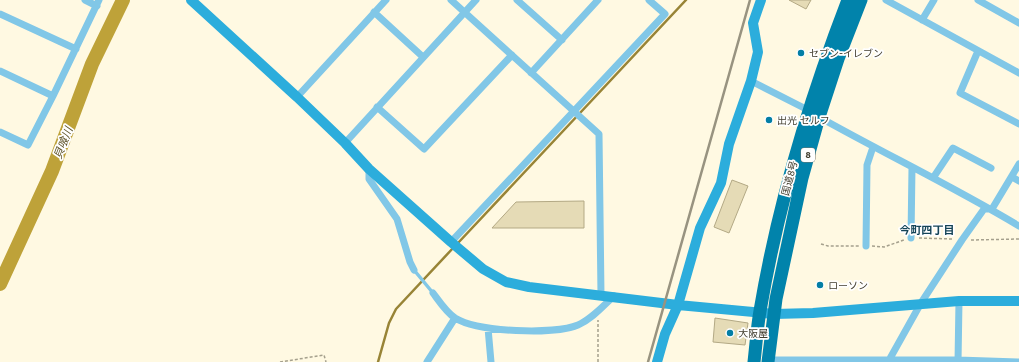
<svg xmlns="http://www.w3.org/2000/svg" width="1019" height="362" font-family="'Fira Sans','Noto Sans JP',sans-serif">
<style>
.lines{fill:none;stroke-linecap:round;stroke-linejoin:round}
.stream{stroke:#988436;stroke-width:2.5}
.river{stroke:#bea239;stroke-width:14}
.building{fill:#e5dbb6;stroke:#b3a985}
.path{stroke:#a5a08d;stroke-width:1.5;stroke-dasharray:3 2;stroke-linecap:butt}
.lane{stroke:#81c7e7;stroke-width:3.5}
.street{stroke:#81c7e7;stroke-width:7}
.secondary{stroke:#2caddc;stroke-width:10}
.highway{stroke:#0183ab;stroke-width:13}
.rail{stroke:#989380;stroke-width:2.5}
.poi-dot{fill:#037ea5;stroke:#fff;stroke-width:1.5}
.labels{text-anchor:middle;stroke-width:3.5;stroke-linejoin:round;paint-order:stroke}
.shield{fill:#fff;stroke:#7a776d;stroke-width:1}
.shield-label{font-size:9px;font-weight:bold;fill:#413d2e}
.poi-label{font-size:10px;fill:#413d2e;stroke:#fff;text-anchor:start}
.street-label{font-size:10px;fill:#413d2e;stroke:#fff}
.water-label{font-size:11px;font-style:italic;fill:#5e5328;stroke:#fff}
.neighbourhood-label{font-size:11px;font-weight:bold;fill:#144457;stroke:#fff}
</style>
<rect width="100%" height="100%" fill="#fff9e2"/>
<g class="lines">
<!-- stream -->
<path class="stream" d="M458,243l228,-243
M378,362l11,-39 7,-14 58,-62"/>
<!-- river -->
<path class="river" d="M0,284l52,-113 40,-107 31,-64"/>
</g>
<!-- building -->
<path class="building" d="M789,0h22l-5,9z
M732,180l16,6 -19,47 -15,-6z
M584,201v27h-92l24,-26z
M715,318l33,5 -3,22 -32,-3z"/>
<g class="lines">
<!-- path -->
<path class="path" d="M919,238l34,1
M971,240l48,-1
M821,244l7,2h31
M872,246l12,1 20,-7
M280,362l44,-7 2,7
M598,362v-42"/>
<!-- lane -->
<path class="lane" d="M414,270l19,23"/>
<!-- street -->
<path class="street" d="M85,0l12,6
M451,0l148,134 2,161
M517,0l45,40
M886,0l133,73
M978,0l41,23
M374,12l49,45
M0,14l76,35
M922,20l12,-20
M978,51l-18,42 59,31
M0,71l53,25 46,-96
M531,73l67,-73
M751,81l57,29
M297,97l89,-97
M377,107l47,42 88,-94
M819,117c66,37 135,70 200,109
M0,132l28,13 25,-49
M345,143l131,-143
M369,169v10l28,40 13,43 4,8
M1012,177l7,4
M933,178l20,-30 38,20
M992,209l27,-45
M911,238l1,-71
M451,242l214,-228 -16,-14
M866,246l1,-81 6,-18
M433,293c6,8 13,19 22,25 23,14 99,17 123,7 14,-6 25,-19 36,-29
M488,328l3,34
M768,360h190l61,2
M427,362l28,-44
M888,362l33,-59 41,-63 22,-31h7
M958,362l1,-61"/>
<!-- secondary -->
<path class="secondary" d="M191,0l106,97 48,46 24,26 82,73 32,27 23,13 23,5 149,18 96,9 39,-1 146,-12h60
M657,362l8,-28 13,-29 22,-77 21,-45 8,-39 22,-63 7,-29 -5,-29 8,-23"/>
<!-- highway -->
<path class="highway" d="M754,362c2,-17 3,-34 6,-51 18,-107 49,-210 88,-311
M768,362l8,-63 26,-121 17,-61 19,-58 23,-59"/>
<!-- rail -->
<path class="rail" d="M648,362l102,-362"/>
</g>
<!-- markers -->
<g class="poi-dot">
<circle cx="801" cy="53" r="4"/>
<circle cx="769" cy="120" r="4"/>
<circle cx="820" cy="285" r="4"/>
<circle cx="730" cy="333" r="4"/>
</g>
<g class="labels">
<!-- shield labels -->
<rect class="shield" x="801" y="148" width="14" height="14" rx="3"/>
<g class="shield-label">
<text x="808" y="158">8</text>
</g>
<!-- poi labels -->
<g class="poi-label">
<text x="809" y="57">セブン-イレブン</text>
<text x="777" y="124">出光 セルフ</text>
<text x="828" y="289">ローソン</text>
<text x="738" y="337">大阪屋</text>
</g>
<!-- street labels -->
<g class="street-label">
<text transform="translate(789 178) rotate(-75)" y="4">国道8号</text>
</g>
<!-- water labels -->
<g class="water-label">
<text transform="translate(63 143) rotate(-69)" y="4">貝喰川</text>
</g>
<!-- neighbourhood labels -->
<g class="neighbourhood-label">
<text x="927" y="234">今町四丁目</text>
</g>
</g>
</svg>
